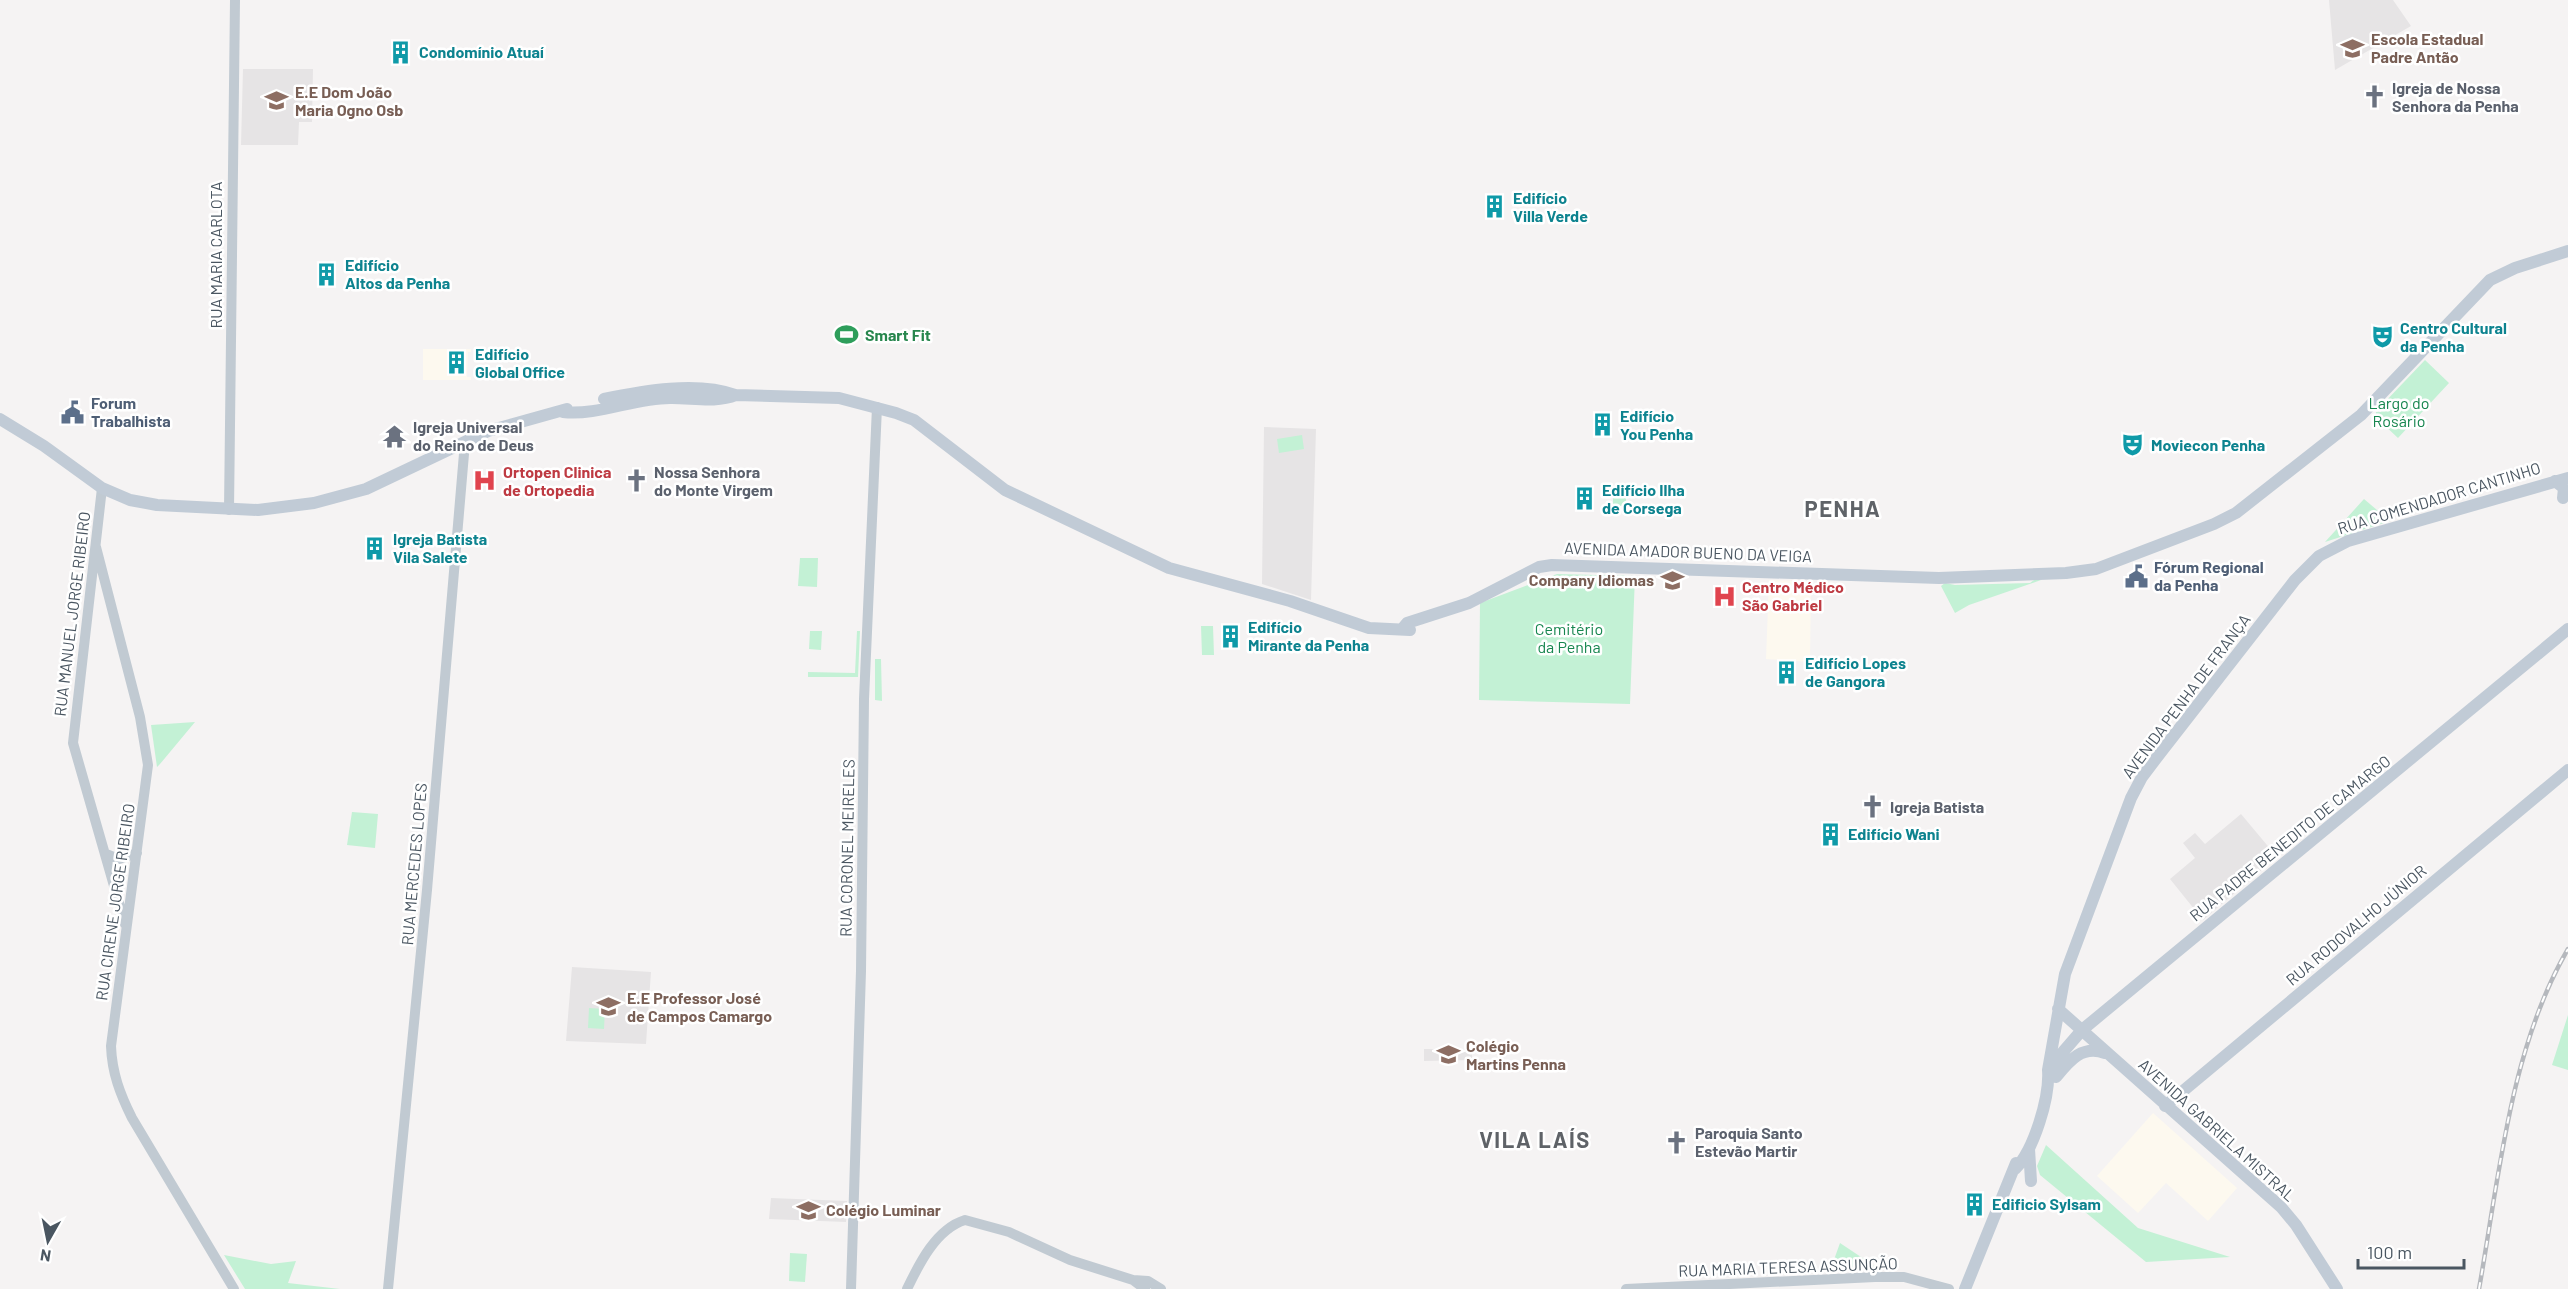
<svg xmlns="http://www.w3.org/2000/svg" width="2568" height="1289" font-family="Barlow,sans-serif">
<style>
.commercial{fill:#fdf9ef}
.education{fill:#e6e4e5}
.green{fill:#c3f1d5}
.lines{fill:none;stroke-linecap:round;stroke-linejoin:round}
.tertiary{stroke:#c1cad2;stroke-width:10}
.secondary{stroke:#c1cbd6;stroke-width:12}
.rail-casing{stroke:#b5b8bd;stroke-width:4.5}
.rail{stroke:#fff;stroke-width:2;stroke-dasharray:7;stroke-linecap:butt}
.labels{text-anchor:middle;stroke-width:5;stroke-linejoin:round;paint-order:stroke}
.education-label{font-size:16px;font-weight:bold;fill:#785e54;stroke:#fff;text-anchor:start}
.culture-label{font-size:16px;font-weight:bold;fill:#0d838f;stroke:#fff;text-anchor:start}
.worship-label{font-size:16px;font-weight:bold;fill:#5b616d;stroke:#fff;text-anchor:start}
.street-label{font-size:16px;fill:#4a5661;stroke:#fff}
.leisure-label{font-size:16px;font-weight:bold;fill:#27864d;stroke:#fff;text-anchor:start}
.service-label{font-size:16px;font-weight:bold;fill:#4e5e75;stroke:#fff;text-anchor:start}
.park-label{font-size:16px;fill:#17864f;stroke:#fff}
.health-label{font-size:16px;font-weight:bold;fill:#be3a42;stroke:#fff;text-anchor:start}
.district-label{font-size:22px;font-weight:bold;letter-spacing:1.5px;fill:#5f6368;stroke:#fff}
</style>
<rect width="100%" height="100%" fill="#f5f3f3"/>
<!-- commercial -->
<path class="commercial" d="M423,349h48v3h-3l-1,25h4v3h-48z
M1769,580l42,1 -1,81 -44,-3z
M2153,1113l84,75 -29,33 -42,-38 -28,30 -41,-37z"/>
<!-- education -->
<path class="education" d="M2329,0h64l18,26 -76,44z
M243,69h70l-1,53h-13l-1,23h-57z
M1264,427l52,2 -5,171 -49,-16z
M2241,814l36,43 -74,63 -33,-41 25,-21 -12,-15 12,-10 10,11z
M572,967l79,5 -5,72 -80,-3z
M1424,1049h48v11l-48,1z
M771,1198l76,3 -1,21 -77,-3z"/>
<!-- green -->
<path class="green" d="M2425,360l24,23 -51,55 -16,-15 -1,-8h-5v-3h5l2,-8z
M1302,435l2,14 -25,4 -2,-14z
M1613,487h13v19h-13z
M2364,499l26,22 -65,21z
M800,558h18l-1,29 -19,-1z
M1557,574l78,2 -5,128 -151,-4 1,-97z
M2034,580h7l-72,25 -14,8 -14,-27 4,-3 10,2 75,-2z
M1201,626h12l1,29h-12z
M810,631h12l-1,19 -12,-1z
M857,631h3l-2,46h-50v-5l47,1z
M875,659h6l1,42 -7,-1z
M195,722l-35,42 -3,3 -6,-42z
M352,812l26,2 -3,34 -28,-3z
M589,1008l16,1 -1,20 -16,-1z
M2568,1015v55l-16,-5z
M2046,1145l92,83 92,29 -84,5 -106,-87 -3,-9z
M1840,1243l36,24 -45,1z
M790,1253l17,1 -2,28 -16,-1z
M224,1255l47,9 25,-3 -8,22 52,6h-95z"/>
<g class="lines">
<!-- tertiary -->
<path class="tertiary" d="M102,488l-29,255 52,181
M229,510l6,-510
M96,547l44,170 8,48 -37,281c1,27 9,48 21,72l102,171
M106,854l13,5 18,-6
M1133,1280l12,9
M388,1289l39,-399 38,-448
M851,1289l10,-318 3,-272 13,-292
M907,1289c12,-25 29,-60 58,-69l44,12 61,28 63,20 15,1 13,8
M1626,1289l249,-12h29l45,12"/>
<!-- secondary -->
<path class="secondary" d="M604,399c39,-8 93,-18 131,-4
M563,412c36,4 73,-15 109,-14 22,0 44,5 64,-3l103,3 57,15 18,7 91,70 164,78 121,33 79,27 41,2
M0,419l44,27 58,42 28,12 27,5 101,5 56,-7 52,-14 122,-58 79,-22
M2555,481l9,7 -1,10
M1402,629l5,-6 62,-20 70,-36 13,-2 387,13 127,-5 30,-4 118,-45 22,-11 125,-98 129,-135 25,-12 53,-17
M2058,1009l223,198 15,18 41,64
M2052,1075l11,-23 19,-22 486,-401
M2056,1077c14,-17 26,-32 49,-24
M2165,1106l403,-336
M2029,1149l2,32
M2015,1169c19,-19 35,-72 33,-99l17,-96 66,-176 11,-21 19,-25 134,-172 24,-24 29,-15 220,-63
M1965,1289l51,-126"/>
<defs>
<path id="rail" d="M2479,1289c20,-111 31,-241 89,-340"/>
</defs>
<!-- rail casing -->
<use href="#rail" class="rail-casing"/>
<!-- rail -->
<use href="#rail" class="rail"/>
</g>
<!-- icons -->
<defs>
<symbol id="school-bare" viewBox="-9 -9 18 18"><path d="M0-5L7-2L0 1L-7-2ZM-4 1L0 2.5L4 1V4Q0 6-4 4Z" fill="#8d6e63" stroke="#fff" stroke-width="2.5" paint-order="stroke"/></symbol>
<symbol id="building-bare" viewBox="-9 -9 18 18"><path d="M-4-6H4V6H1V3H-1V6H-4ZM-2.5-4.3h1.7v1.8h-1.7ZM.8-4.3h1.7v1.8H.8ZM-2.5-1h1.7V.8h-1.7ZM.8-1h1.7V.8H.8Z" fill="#0f9aa8" stroke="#fff" stroke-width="2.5" paint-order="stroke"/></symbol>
<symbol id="church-bare" viewBox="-9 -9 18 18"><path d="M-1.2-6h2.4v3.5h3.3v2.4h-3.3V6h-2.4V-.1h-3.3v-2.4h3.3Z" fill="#6b7280" stroke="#fff" stroke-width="2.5" paint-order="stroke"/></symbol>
<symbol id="stadium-bare" viewBox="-9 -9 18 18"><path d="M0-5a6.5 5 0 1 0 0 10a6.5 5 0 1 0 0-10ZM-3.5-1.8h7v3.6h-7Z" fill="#2e9e5b" stroke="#fff" stroke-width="2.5" paint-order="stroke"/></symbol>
<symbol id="theatre-bare" viewBox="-9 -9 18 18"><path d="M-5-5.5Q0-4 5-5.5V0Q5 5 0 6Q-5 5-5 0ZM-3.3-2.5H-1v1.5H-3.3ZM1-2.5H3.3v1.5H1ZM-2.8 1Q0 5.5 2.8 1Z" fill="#0f9aa8" stroke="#fff" stroke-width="2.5" paint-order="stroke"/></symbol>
<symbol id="civic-bare" viewBox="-9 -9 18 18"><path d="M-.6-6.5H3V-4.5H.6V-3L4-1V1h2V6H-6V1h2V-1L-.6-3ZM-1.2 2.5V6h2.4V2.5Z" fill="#5c6f8a" stroke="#fff" stroke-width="2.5" paint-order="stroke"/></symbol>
<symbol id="temple-bare" viewBox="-9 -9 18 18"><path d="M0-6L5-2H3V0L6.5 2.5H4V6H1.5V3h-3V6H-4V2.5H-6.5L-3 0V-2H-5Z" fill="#6b7280" stroke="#fff" stroke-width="2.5" paint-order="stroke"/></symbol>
<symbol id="hospital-bare" viewBox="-9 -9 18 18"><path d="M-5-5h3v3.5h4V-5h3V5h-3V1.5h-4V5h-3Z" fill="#e0444e" stroke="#fff" stroke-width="2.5" paint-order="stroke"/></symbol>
</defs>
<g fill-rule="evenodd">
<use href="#school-bare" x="2336" y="32" width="33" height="33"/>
<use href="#building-bare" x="384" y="36" width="33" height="33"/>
<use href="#church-bare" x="2358" y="80" width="33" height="33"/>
<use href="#school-bare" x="260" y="84" width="33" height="33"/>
<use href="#building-bare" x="1478" y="190" width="33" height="33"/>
<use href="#building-bare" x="310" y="258" width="33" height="33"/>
<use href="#stadium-bare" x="830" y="318" width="33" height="33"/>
<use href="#theatre-bare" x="2366" y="320" width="33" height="33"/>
<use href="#building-bare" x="440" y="346" width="33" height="33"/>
<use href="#civic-bare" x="56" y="396" width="33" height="33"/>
<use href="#building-bare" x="1586" y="408" width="33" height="33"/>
<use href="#temple-bare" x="378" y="420" width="33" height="33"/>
<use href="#theatre-bare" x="2116" y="428" width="33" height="33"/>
<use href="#hospital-bare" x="468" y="464" width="33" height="33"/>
<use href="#church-bare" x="620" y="464" width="33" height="33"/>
<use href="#building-bare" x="1568" y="482" width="33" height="33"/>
<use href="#building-bare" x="358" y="532" width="33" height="33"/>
<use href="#civic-bare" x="2120" y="560" width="33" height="33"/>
<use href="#school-bare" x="1656" y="564" width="33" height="33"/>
<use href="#hospital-bare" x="1708" y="580" width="33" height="33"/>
<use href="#building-bare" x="1214" y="620" width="33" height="33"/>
<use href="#building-bare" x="1770" y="656" width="33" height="33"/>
<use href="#church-bare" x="1856" y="790" width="33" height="33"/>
<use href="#building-bare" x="1814" y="818" width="33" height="33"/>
<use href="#school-bare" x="592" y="990" width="33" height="33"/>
<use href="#school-bare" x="1432" y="1038" width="33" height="33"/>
<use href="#church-bare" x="1660" y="1126" width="33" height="33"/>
<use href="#building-bare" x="1958" y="1188" width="33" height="33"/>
<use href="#school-bare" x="792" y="1194" width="33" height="33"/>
</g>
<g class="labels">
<!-- education labels -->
<g class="education-label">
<text x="2371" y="45">Escola Estadual<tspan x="2371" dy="18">Padre Antão</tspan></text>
<text x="295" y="98">E.E Dom João<tspan x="295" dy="18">Maria Ogno Osb</tspan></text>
<text x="1654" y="586" text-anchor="end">Company Idiomas</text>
<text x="627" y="1004">E.E Professor José<tspan x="627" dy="18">de Campos Camargo</tspan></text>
<text x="1466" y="1052">Colégio<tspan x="1466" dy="18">Martins Penna</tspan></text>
<text x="826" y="1216">Colégio Luminar</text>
</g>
<!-- culture labels -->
<g class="culture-label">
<text x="419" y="58">Condomínio Atuaí</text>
<text x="1513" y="204">Edifício<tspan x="1513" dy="18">Villa Verde</tspan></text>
<text x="345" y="271">Edifício<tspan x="345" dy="18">Altos da Penha</tspan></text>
<text x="2400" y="334">Centro Cultural<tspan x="2400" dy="18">da Penha</tspan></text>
<text x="475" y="360">Edifício<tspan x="475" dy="18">Global Office</tspan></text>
<text x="1620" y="422">Edifício<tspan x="1620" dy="18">You Penha</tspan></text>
<text x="2151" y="451">Moviecon Penha</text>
<text x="1602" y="496">Edifício Ilha<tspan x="1602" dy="18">de Corsega</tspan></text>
<text x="393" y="545">Igreja Batista<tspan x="393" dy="18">Vila Salete</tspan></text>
<text x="1248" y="633">Edifício<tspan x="1248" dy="18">Mirante da Penha</tspan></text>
<text x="1805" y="669">Edifício Lopes<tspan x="1805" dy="18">de Gangora</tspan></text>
<text x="1848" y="840">Edifício Wani</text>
<text x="1992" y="1210">Edificio Sylsam</text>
</g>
<!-- worship labels -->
<g class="worship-label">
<text x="2392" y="94">Igreja de Nossa<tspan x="2392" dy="18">Senhora da Penha</tspan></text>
<text x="413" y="433">Igreja Universal<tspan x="413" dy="18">do Reino de Deus</tspan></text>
<text x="654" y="478">Nossa Senhora<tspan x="654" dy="18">do Monte Virgem</tspan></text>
<text x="1890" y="813">Igreja Batista</text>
<text x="1695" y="1139">Paroquia Santo<tspan x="1695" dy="18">Estevão Martir</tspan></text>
</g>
<!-- street labels -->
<g class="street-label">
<text transform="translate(216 255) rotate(-90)" y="6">RUA MARIA CARLOTA</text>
<text transform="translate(2439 498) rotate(-17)" y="6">RUA COMENDADOR CANTINHO</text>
<text transform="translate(1688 552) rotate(2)" y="6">AVENIDA AMADOR BUENO DA VEIGA</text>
<text transform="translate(72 614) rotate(-83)" y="6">RUA MANUEL JORGE RIBEIRO</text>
<text transform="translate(2186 696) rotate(-53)" y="6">AVENIDA PENHA DE FRANÇA</text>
<text transform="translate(2290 838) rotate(-39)" y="6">RUA PADRE BENEDITO DE CAMARGO</text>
<text transform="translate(847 848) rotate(-89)" y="6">RUA CORONEL MEIRELES</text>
<text transform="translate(414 864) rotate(-85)" y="6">RUA MERCEDES LOPES</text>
<text transform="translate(115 902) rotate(-82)" y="6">RUA CIRENE JORGE RIBEIRO</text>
<text transform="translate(2356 925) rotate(-40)" y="6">RUA RODOVALHO JÚNIOR</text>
<text transform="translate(2217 1130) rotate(42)" y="6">AVENIDA GABRIELA MISTRAL</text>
<text transform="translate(1788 1267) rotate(-2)" y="6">RUA MARIA TERESA ASSUNÇÃO</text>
</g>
<!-- leisure labels -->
<g class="leisure-label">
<text x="865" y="341">Smart Fit</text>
</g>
<!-- service labels -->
<g class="service-label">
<text x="91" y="409">Forum<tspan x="91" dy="18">Trabalhista</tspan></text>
<text x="2154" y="573">Fórum Regional<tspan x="2154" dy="18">da Penha</tspan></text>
</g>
<!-- park labels -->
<g class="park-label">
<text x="2399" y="409">Largo do<tspan x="2399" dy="18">Rosário</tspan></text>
<text x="1569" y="635">Cemitério<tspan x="1569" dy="18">da Penha</tspan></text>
</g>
<!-- health labels -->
<g class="health-label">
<text x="503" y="478">Ortopen Clinica<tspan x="503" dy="18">de Ortopedia</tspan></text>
<text x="1742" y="593">Centro Médico<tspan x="1742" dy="18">São Gabriel</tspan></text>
</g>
<!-- district labels -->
<g class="district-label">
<text x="1843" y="517">PENHA</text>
<text x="1535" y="1148">VILA LAÍS</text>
</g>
</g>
<!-- north arrow -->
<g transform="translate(48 1241) rotate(189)" stroke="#ffffff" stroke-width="4.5" paint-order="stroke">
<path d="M0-4.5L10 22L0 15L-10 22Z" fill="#4a5661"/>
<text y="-9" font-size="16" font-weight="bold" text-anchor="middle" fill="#4a5661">N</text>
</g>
<!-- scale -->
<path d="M2358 1259v9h106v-9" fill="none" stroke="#4a5661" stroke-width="3"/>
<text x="2367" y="1259" font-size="18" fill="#4a5661" stroke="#ffffff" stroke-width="4.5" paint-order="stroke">100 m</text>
</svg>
